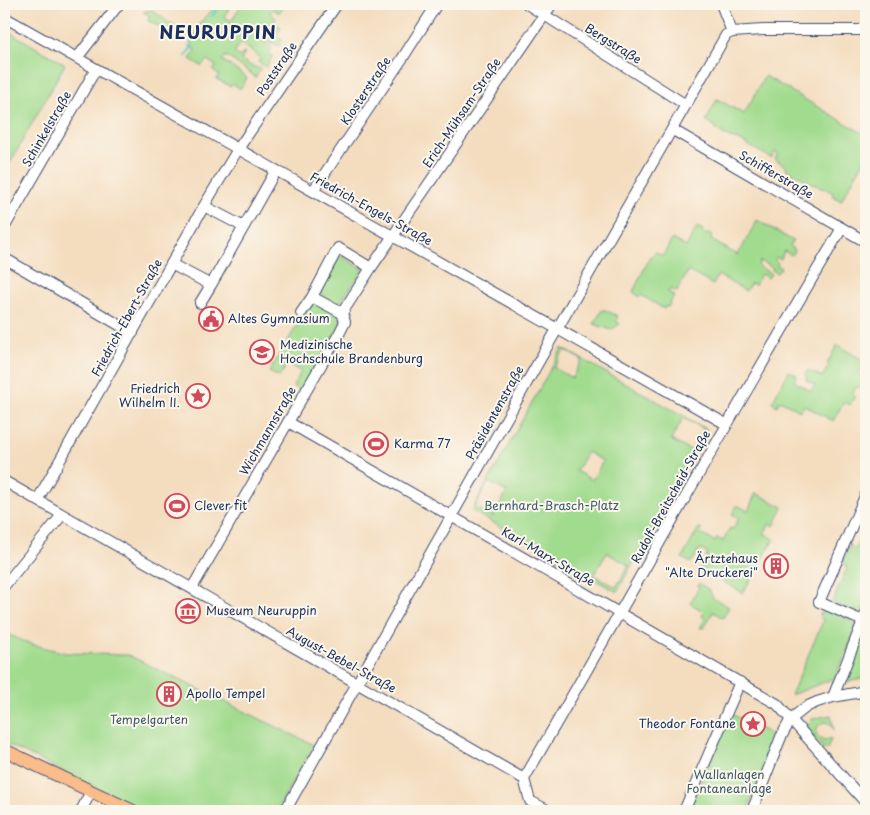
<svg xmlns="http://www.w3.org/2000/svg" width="870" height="815" font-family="'Playpen Sans',sans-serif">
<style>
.green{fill:#a1db8e;stroke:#5e8576;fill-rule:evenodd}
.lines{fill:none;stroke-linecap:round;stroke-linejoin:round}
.stream{stroke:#57c5ce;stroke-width:2.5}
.minor-casing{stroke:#3c496d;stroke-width:12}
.major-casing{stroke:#3c496d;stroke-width:14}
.minor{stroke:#fff;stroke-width:10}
.major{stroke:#f9bc8a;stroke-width:12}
.labels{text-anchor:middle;stroke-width:4;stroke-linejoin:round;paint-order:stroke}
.street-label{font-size:12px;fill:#1b2f5e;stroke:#fbf7ec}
.poi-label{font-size:12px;fill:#1b2f5e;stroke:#fbf7ec;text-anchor:start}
.park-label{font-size:12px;fill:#3c5a6a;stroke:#fbf7ec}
.district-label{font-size:18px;font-weight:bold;letter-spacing:1px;fill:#1b2f5e;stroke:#fbf7ec}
</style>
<rect width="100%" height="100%" fill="#fbf7ec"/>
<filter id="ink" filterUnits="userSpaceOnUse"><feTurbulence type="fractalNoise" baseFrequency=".02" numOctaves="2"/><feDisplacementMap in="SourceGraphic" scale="10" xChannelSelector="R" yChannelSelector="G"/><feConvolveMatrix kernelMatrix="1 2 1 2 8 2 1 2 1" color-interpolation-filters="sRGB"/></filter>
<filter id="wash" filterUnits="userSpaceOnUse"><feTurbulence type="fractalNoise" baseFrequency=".0096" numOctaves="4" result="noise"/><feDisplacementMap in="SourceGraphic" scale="20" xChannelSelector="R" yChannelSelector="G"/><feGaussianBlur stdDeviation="1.12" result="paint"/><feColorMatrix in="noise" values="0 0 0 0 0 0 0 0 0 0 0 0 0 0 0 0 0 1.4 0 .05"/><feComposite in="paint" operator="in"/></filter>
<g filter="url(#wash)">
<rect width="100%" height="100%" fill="#f4ddbf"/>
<!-- green -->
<path class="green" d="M242,4h43l-6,9 -6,-4 -3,4 6,5 -2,4 7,5 -5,8 6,5 -4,6 -6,-4 -1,2 -6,-3 -1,2 8,5 -3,5 4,3 -7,11 -8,-5 3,-4 -20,-15 -7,9 6,5 4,-5 1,1 -4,7 10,6 10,3 -6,9 -2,-3 -27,-19 -4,4 25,18 -7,11 -7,-5 -3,2 -14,-7 3,-4 -6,-4 3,-5 -9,-6 -6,6 -11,-7 6,-9 -7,-4c7,-14 18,-46 40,-37l-5,7 7,5z
M152,10l23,17 -3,6 -24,-12 2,-5 -7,-4z
M4,29l61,35 -61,110z
M765,76l101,59v22l-25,44 -9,-6 1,-2 -9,-5 -1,1 -37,-20 1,-2 -12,-8 3,-5 -3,-2 -4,6 -32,-18 -9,-2 -15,-9 1,-2 -10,-6 11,-22 27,15z
M757,220l36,21 -3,4 5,6 -3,4 -8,-4 -3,8 -4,-2 -2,3 3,3 -1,2 4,3 -4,5 -5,-3 1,-2 -13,-7 -2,5 13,8 -3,4 -7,-4 -6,11 -4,-2 -5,8 -28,-16 -5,10 -25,-14 -11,21 -7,-3 -2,3 6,4 -6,11 -2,-1 -2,3 -23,-14 -1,2 -7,-5 17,-35 5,-5 8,4 9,-17 14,8 11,-20 6,3 -1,2 4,3 2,-2 4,2 -1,5 27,15z
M340,256l24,13 -27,37 -18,-13z
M313,299l26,14 2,9 -38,70 -10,-6 8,-14 -13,-8 -9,13 -10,-5z
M602,310h3l13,6 -2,5 4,3 -9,6 -17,-6z
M837,345l29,17 -8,12 6,4 -5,10 -3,-1 -4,7 3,2 -5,9 -6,-3 -11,19 -29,-16 -4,6 -18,-10h-3l-2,5 -5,-4 17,-31 8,4 -3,6 17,10 4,-6 -9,-5 1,-2 -2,-4 3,-4 14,7 7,-11 -2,-2z
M562,348l145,81 -90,163 -145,-81zM564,350l18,10 -10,18 -18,-10zM683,418l21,11 -13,22 -20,-11zM587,452l16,9 -11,19 -16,-9zM488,482l19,10 -14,25 -18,-10zM607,553l22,12 -13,22 -22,-12z
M756,493l27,14 -9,19 -4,-2 -6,9 10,6 -31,54 -43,-25 8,-14 -8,-5 -9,14 -9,-5 17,-30 3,1 -2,4 15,9 2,-4 6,3 7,-13 3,1 6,-11 -7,-4 5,-9 11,6z
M866,522v80l-3,8 -8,2 -23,-9 15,-35 -4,-7 7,-16 5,5z
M699,583l10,7 4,8 16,9 -6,11 -10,-6 -9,16h-4l5,-9 -3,-3 2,-4 -14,-9 9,-16 -2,-1z
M827,610c11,5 27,7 29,20l-21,48 -44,17 32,-74 -4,-7z
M4,633l27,11 35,9 62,2 186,90 -38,66h-131l-141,-68z
M866,642v36l-18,4 -2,-5 13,-32z
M732,714l44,23 -29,74h-60z
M831,715l3,15 -3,-6 -6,-2c-11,3 -12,16 0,19l5,-3 1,1 -4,11 -6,-4 -15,-17 6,-10z"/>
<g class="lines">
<!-- stream -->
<path class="stream" d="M212,16l6,-7
M186,56l7,-11"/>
</g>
</g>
<g filter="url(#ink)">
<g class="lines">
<defs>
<path id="minor" d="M527,4l159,101
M721,4l11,28
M4,17l722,407
M77,58l42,-54
M673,130l193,112
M313,191l89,-132 35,-55
M204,206l40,21
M4,228l92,-159
M4,258l129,75
M171,264l40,21 65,-115
M312,297l30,16
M200,303l11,-18
M301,313l11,-16 26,-49 33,20
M288,422l489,282 89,99
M4,481l520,298 6,22 19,10
M38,499l166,-293 34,-57 99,-145
M4,586l58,-71
M192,588l147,-254 6,-12 -3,-9 29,-45 181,-264
M863,621l-44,-19 47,-108
M833,697l33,-84
M524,779c107,-184 209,-369 318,-551
M81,811l10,-20
M285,811l267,-473 174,-303 6,-3 31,-2h103
M684,811l56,-129
M752,811l29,-74 10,-18 15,-12 11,-5 16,-5 33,-6"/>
<path id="major" d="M4,750l129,61"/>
</defs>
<!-- minor casing -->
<use href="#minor" class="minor-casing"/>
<!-- major casing -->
<use href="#major" class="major-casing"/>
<!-- minor -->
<use href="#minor" class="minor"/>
<!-- major -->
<use href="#major" class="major"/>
</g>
</g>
<!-- icons -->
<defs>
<symbol id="civic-ring" viewBox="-11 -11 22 22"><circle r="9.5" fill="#fbf7ec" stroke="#d1495b" stroke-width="1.5"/><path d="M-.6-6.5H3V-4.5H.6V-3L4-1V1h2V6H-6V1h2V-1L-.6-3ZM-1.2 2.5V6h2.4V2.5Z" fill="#d1495b"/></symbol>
<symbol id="university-ring" viewBox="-11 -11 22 22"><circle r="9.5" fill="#fbf7ec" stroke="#d1495b" stroke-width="1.5"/><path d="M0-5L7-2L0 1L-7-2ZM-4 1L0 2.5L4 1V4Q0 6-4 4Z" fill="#d1495b"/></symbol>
<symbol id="sight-ring" viewBox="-11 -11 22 22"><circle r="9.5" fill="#fbf7ec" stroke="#d1495b" stroke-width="1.5"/><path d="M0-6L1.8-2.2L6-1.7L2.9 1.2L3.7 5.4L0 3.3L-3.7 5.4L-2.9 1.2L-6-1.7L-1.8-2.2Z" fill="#d1495b"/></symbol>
<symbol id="stadium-ring" viewBox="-11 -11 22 22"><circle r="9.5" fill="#fbf7ec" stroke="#d1495b" stroke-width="1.5"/><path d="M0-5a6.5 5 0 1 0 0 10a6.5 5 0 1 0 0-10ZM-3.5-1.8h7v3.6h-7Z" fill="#d1495b"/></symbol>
<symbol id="building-ring" viewBox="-11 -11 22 22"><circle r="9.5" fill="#fbf7ec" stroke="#d1495b" stroke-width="1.5"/><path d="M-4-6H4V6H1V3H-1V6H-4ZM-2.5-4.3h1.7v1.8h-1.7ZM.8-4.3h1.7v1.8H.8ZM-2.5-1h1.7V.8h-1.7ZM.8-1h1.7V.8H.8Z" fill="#d1495b"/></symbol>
<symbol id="museum-ring" viewBox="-11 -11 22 22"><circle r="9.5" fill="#fbf7ec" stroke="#d1495b" stroke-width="1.5"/><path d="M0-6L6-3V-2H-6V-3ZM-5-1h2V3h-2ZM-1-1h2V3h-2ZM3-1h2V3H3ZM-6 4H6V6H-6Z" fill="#d1495b"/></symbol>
</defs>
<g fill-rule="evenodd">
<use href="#civic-ring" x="197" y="305" width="28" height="28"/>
<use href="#university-ring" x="248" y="338" width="28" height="28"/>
<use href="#sight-ring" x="184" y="382" width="28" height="28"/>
<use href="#stadium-ring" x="362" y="430" width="28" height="28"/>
<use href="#stadium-ring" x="163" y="492" width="28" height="28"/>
<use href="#building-ring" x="762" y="552" width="28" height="28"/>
<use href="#museum-ring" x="174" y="597" width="28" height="28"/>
<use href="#building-ring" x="155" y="680" width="28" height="28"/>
<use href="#sight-ring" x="739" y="710" width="28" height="28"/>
</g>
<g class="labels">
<!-- street labels -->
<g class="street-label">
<text transform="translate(613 44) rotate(32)" y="4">Bergstraße</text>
<text transform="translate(277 69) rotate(-56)" y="4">Poststraße</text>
<text transform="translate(366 91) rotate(-56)" y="4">Klosterstraße</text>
<text transform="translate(462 113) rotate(-56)" y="4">Erich-Mühsam-Straße</text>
<text transform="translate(47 129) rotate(-60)" y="4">Schinkelstraße</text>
<text transform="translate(776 175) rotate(30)" y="4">Schifferstraße</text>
<text transform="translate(371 209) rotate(29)" y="4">Friedrich-Engels-Straße</text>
<text transform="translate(127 318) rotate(-61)" y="4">Friedrich-Ebert-Straße</text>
<text transform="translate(495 413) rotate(-61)" y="4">Präsidentenstraße</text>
<text transform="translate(268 431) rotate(-60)" y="4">Wichmannstraße</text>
<text transform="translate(671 497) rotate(-61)" y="4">Rudolf-Breitscheid-Straße</text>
<text transform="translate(548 557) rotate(30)" y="4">Karl-Marx-Straße</text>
<text transform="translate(341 660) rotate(29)" y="4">August-Bebel-Straße</text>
</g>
<!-- poi labels -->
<g class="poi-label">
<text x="228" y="323">Altes Gymnasium</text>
<text x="280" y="349">Medizinische<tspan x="280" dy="14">Hochschule Brandenburg</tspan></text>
<text x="180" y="393" text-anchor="end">Friedrich<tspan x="180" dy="14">Wilhelm II.</tspan></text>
<text x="394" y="448">Karma 77</text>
<text x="194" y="510">Clever fit</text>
<text x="758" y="563" text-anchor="end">Ärtztehaus<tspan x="758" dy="14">"Alte Druckerei"</tspan></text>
<text x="206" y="615">Museum Neuruppin</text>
<text x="186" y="698">Apollo Tempel</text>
<text x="736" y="728" text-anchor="end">Theodor Fontane</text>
</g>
<!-- park labels -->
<g class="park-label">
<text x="551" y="510">Bernhard-Brasch-Platz</text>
<text x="149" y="724">Tempelgarten</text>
<text x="729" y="779">Wallanlagen<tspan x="729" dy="14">Fontaneanlage</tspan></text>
</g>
<!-- district labels -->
<g class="district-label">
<text x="218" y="39">NEURUPPIN</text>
</g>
</g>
<!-- margin -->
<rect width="870" height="815" fill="none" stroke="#fbf7ec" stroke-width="20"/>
</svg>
